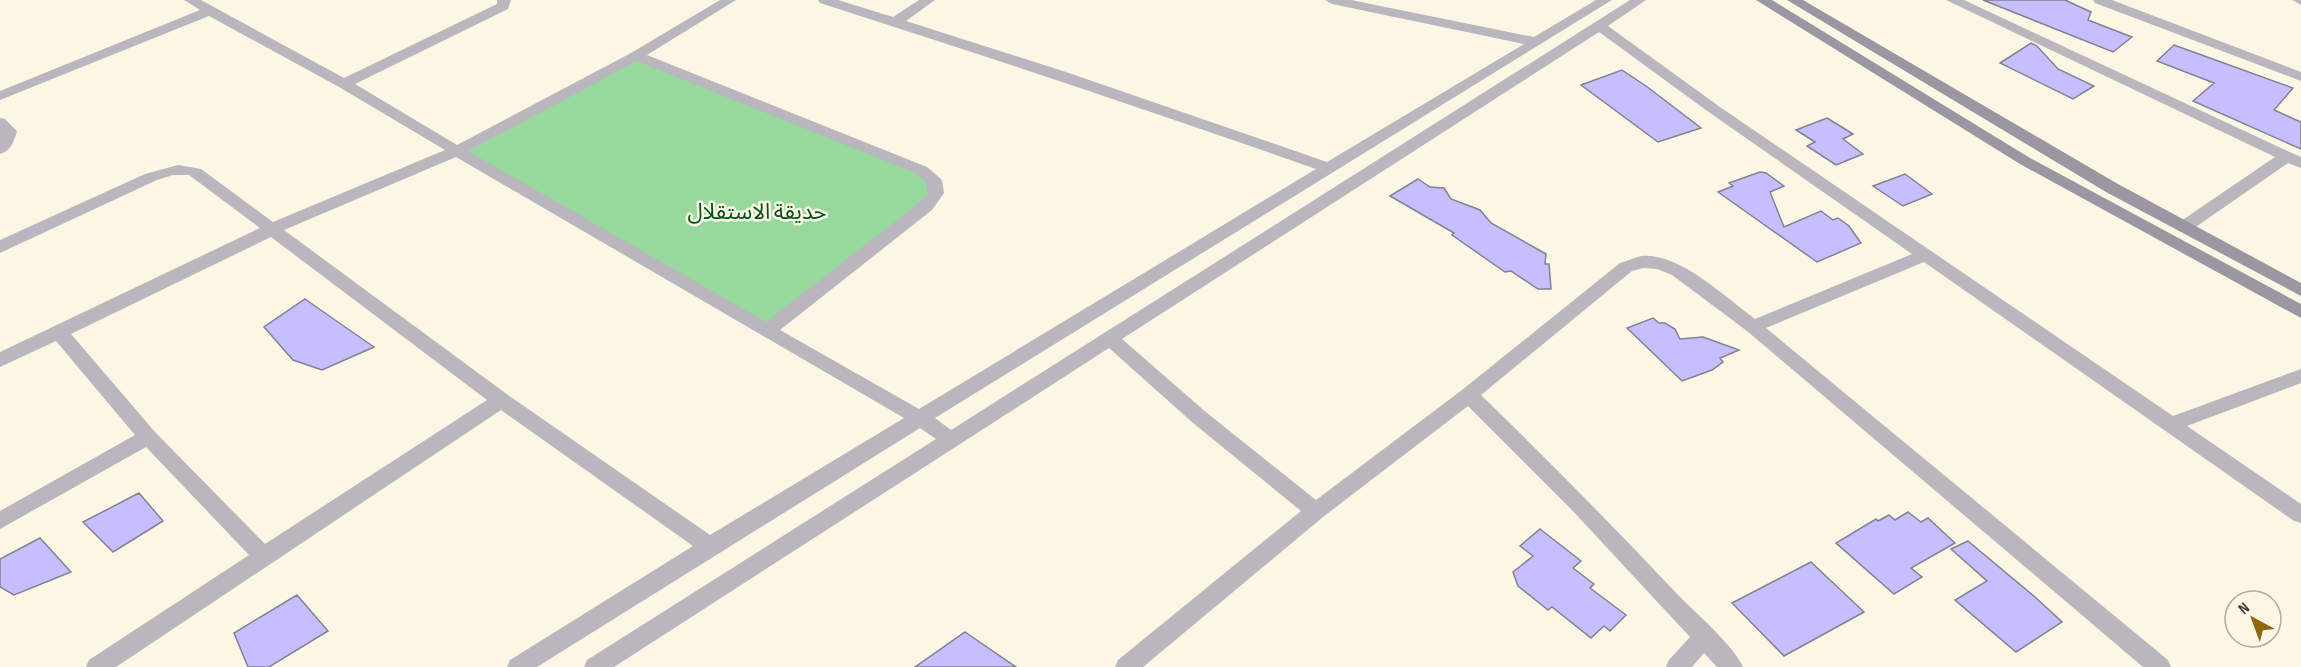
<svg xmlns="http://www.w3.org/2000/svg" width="2301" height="667" font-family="'Sofia Sans Condensed','Noto Sans Arabic',sans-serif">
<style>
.green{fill:#97d89d}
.building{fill:#c6bfff;stroke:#838191;stroke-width:1.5}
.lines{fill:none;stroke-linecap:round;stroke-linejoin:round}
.street{fill:#b9b6be;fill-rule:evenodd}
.secondary{fill:#9b97a2;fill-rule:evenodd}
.labels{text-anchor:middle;stroke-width:5;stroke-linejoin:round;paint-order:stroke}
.park-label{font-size:22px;fill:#00521a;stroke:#fcf7e5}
</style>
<rect width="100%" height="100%" fill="#fcf7e5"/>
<!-- green -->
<path class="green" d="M636,56l285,114 15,23 -170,138 -304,-177z"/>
<!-- building -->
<path class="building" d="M1983,0h82l26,12 -3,8 44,17 -19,15z
M2031,43l6,3 21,23 36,17 -21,13 -73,-36z
M2174,45l119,43 -19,22 27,12v27l-108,-48 21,-18 -57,-22z
M1622,70l24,16 55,42 -43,14 -77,-57z
M1827,118l26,16 -10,5 20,15 -27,11 -29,-19 8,-4 -19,-12z
M1760,172l6,1 18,13 -14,6 14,35 37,-16 12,9 5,-2 11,8 12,17 -44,19 -99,-70 15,-6 -4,-3z
M1905,174l27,20 -29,12 -30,-20z
M1418,179l12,8 14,1 7,11 29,11 11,13 55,31 -1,10h4l2,25h-13l-27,-18 -6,1 -53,-37 2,-2 -64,-37z
M305,299l40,28 29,20 -52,23 -29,-10 -29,-33z
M1653,318l6,5h6l10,6 5,10 23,-2 36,13 -19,8 3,4 -11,8 -30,11 -55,-53z
M139,493l24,28 -50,31 -30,-30z
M1908,512l13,10 7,-4 27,25 -44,25 11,9 -28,17 -58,-51 40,-24 2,2 11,-6 6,5z
M1540,529l41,32 -8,7 21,16 -4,4 36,27 -16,16 -6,-5 -13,12 -39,-31 -4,3 -30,-24 -5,-14 20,-16 -13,-10z
M40,538l31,34 -57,23 -14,-8v-28z
M1968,541l67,56 27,25 -46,30 -61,-52 32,-19 -36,-32z
M1811,562l53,50 -80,44 -52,-53z
M297,595l31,36 -59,36h-21l-14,-34z
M965,632l51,35h-101z"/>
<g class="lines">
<!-- street -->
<path class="street" d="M184,0h17l143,78 153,-74v-4h14l-3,9 -153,75 102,61 174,-92 89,-53h16l-89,55 280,112 15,13 2,13 -12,17 -152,120 139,79 397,-240c-165,-58 -330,-113 -496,-166l-2,-3h20l55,17 26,-17h16l-29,21 160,51 261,90 197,-118 -192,-40 -7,-4h26l183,37 62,-37h16l-677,418 16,12 679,-430h16l-38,26 112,81 453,309 128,-47v14l-114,43 114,78v19l-7,-2 -370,-259 -158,66 402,332 3,7h-28l-396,-336 -75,-56 -15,-6 -14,-1 -11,3 -151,124c68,66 134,133 199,202 18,18 53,48 63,70h-26l-13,-14 -12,14h-26l3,-7 21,-23 -119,-128 -103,-103 -145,111 -180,150h-28l3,-7 183,-149 -108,-88 -84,-75 -495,319h-30l3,-7 349,-221 -16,-11 -383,239h-30l3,-7 183,-114 -192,-136 -385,257h-30l3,-7 160,-105 -103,-108 -146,82v-18l135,-76 -79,-94 -56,26v-15l260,-124 -71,-53h-16l-16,5 -157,73v-13l145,-66 33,-9 23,4 72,53 172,-72 -106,-63 -130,-71 -209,84v-9l200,-81zM1599,32l111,81 202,141 -157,65c-29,-21 -75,-66 -113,-63 -7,1 -15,5 -22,7l-158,127 -146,110 -109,-87 -85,-74zM637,61l278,112 11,9 2,11 -8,9 -154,120 -298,-171zM456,157l448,261 -194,117 -202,-140 -224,-165zM271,237l216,163 -222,144 -110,-112 -84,-98z
M1946,0h18l328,153 9,4v11l-13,-5 -98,68h-12l-2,-4 2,-4 97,-66z
M2093,0h19l189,72v9l-206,-78z
M2292,0h9v5z
M0,118l5,1 12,12c-3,10 -6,20 -17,23z"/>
<!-- secondary -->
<path class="secondary" d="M1756,0h16l258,158 271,146v14l-281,-154z
M1787,0h16l315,184 183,99v13l-195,-104z"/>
</g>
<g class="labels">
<!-- park labels -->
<g class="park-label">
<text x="757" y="219">حديقة الاستقلال</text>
</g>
</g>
<!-- north arrow -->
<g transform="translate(2253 619) rotate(319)"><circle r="28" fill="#fcf7e5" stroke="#aeab9d" stroke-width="1.5"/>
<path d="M0-4.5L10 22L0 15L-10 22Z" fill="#91660f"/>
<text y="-9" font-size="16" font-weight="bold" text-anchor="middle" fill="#3a3832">N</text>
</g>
</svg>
